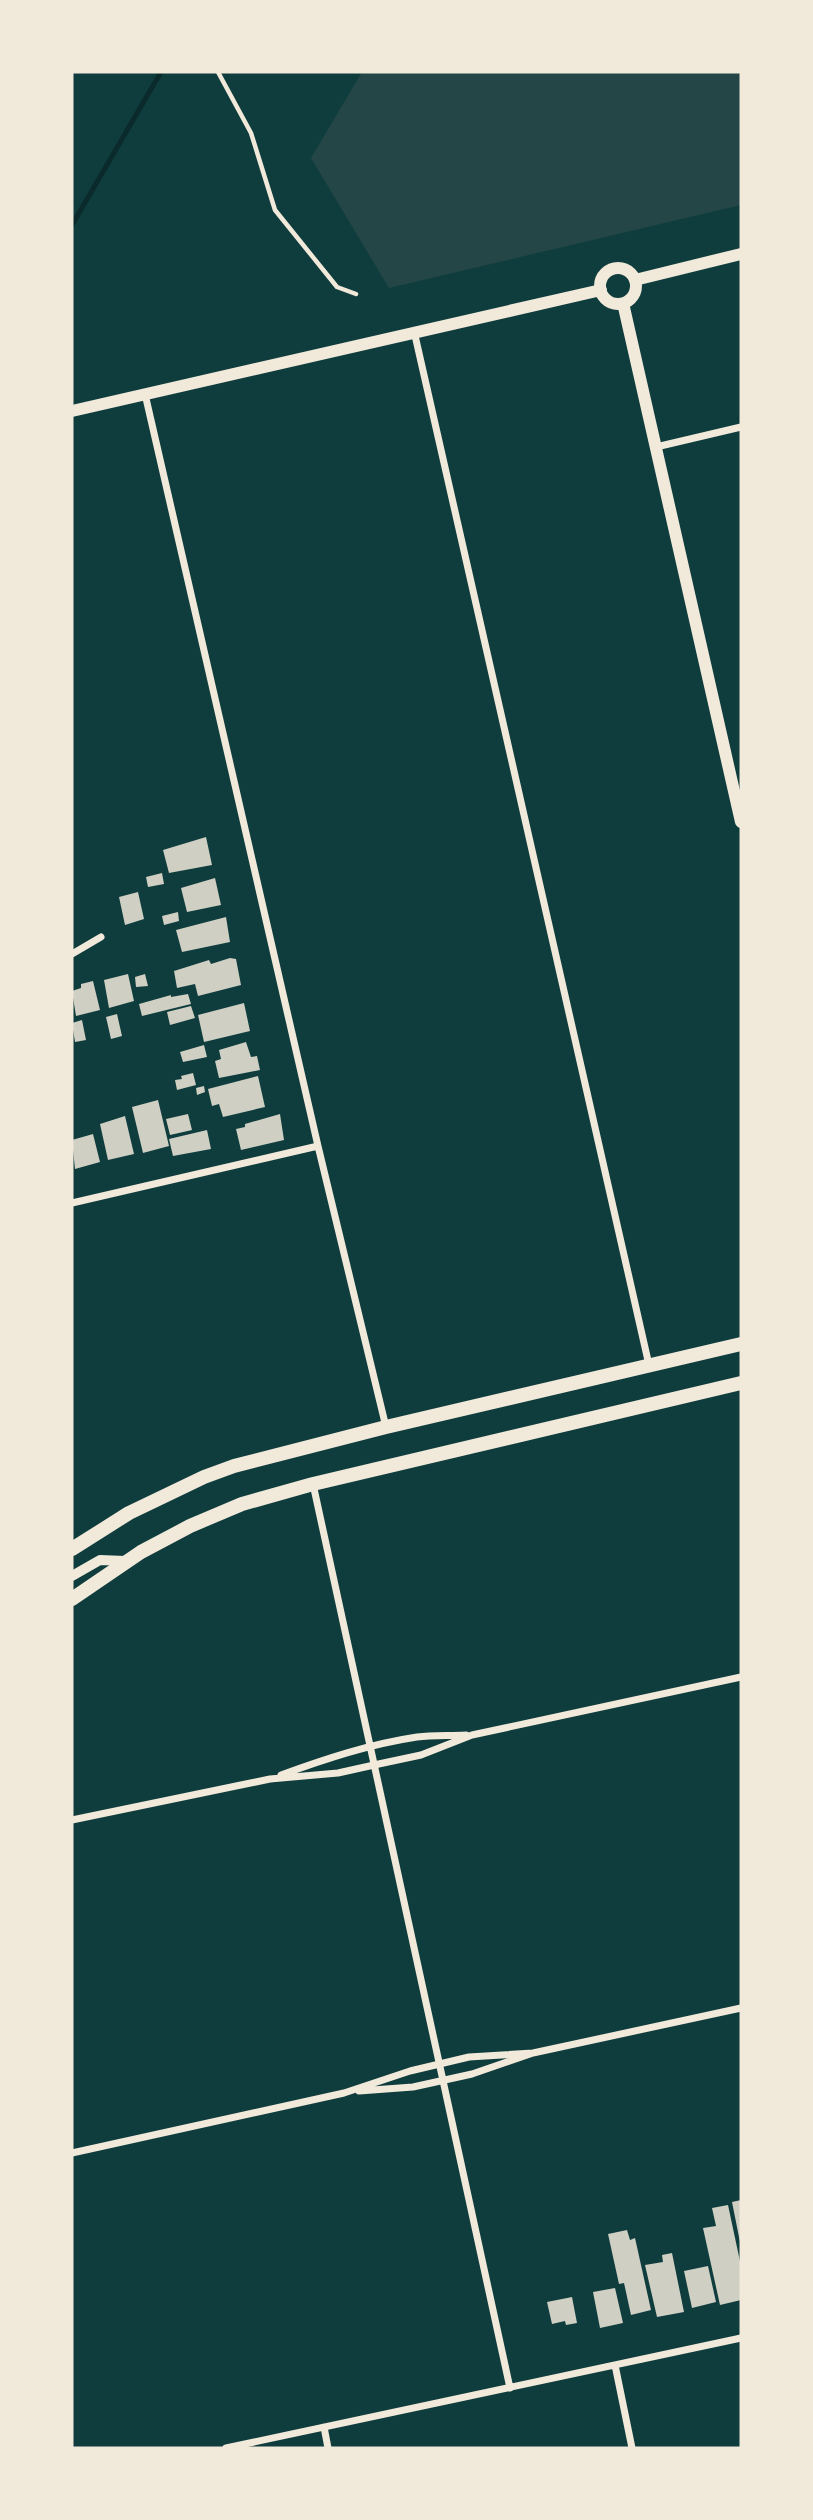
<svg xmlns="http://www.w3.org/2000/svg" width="813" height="2520" font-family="Karla,sans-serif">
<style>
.green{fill:#244646}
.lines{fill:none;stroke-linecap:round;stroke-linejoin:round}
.stream{stroke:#0a2a2b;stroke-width:5}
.building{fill:#cfcfc3}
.service{stroke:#f1e9da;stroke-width:4.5}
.minor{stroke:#f1e9da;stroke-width:7}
.tertiary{stroke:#f1e9da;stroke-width:10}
.secondary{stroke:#f1e9da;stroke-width:12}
.trunk{stroke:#f1e9da;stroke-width:14}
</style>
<rect width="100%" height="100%" fill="#0f3d3e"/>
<!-- green -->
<path class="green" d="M362,72h379v133l-352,83 -78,-130z"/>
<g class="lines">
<!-- stream -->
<path class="stream" d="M72,225l89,-153"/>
</g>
<!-- building -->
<path class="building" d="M206,837l6,28 -43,8 -6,-23z
M162,873l2,11 -16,3 -2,-10z
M215,878l6,27 -34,7 -6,-24z
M138,892l6,27 -19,6 -6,-28z
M178,912l1,9 -15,4 -2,-9z
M226,917l4,25 -48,10 -6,-22z
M230,958l6,1 5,26 -43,11 -3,-12 -18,4 -3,-17 35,-11 2,4z
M128,974l6,27 -25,7 -5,-28z
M145,974l3,12 -12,1 -1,-10z
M93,981l7,29 -24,6 -4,-25 9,-3v-4z
M188,994l3,10 -49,12 -3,-12 32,-9v2z
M244,1003l6,28 -46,11 -6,-27z
M191,1006l4,12 -25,7 -3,-13z
M117,1014l5,22 -11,3 -5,-22z
M82,1020l4,20 -11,2 -3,-19z
M246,1042l5,15 6,-1 3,14 -41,8 -4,-17 6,-2 -2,-9z
M204,1045l3,12 -24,5 -3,-10z
M193,1073l3,12 -19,5 -2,-10 7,-1 -1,-3z
M258,1076l7,31 -42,10 -4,-13 -7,2 -4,-17z
M204,1086l1,6 -8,3 -1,-7z
M158,1100l11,46 -26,7 -11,-46z
M188,1114l4,16 -22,5 -4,-16z
M280,1114l4,26 -43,10 -5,-21 9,-2v-3z
M125,1116l9,38 -26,6 -8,-36z
M207,1130l4,19 -38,7 -4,-17z
M93,1134l7,28 -25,7 -3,-29z
M741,2200v42h-1l-8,-40z
M728,2205l13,61v34l-21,5 -17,-77 13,-2 -4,-18z
M627,2230l3,10 5,-2 16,72 -20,5 -7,-32 -5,1 -11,-50z
M672,2253l12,59 -27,5 -12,-52 18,-3 -1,-7z
M708,2266l8,36 -24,6 -8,-37z
M615,2288l8,35 -23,5 -7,-36z
M572,2297l5,26 -11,2 -1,-4 -13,3 -5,-22z"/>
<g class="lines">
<!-- service -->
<path class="service" d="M218,72l33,61 24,77 62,77 19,7"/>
<!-- minor -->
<path class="minor" d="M414,331l235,1034
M145,394l173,752 68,281
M656,447l85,-20
M72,954l29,-17
M72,1203l246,-57
M313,1484l197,904
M281,1775c44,-16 89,-31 136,-38 16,-2 33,-1 49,-2
M72,1820l198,-41 68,-6 36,-8 47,-10 51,-20 269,-58
M359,2091l54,-4 59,-13 61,-21 208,-45
M72,2153l272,-60 66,-22 59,-14 64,-4
M615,2365l17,83
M324,2427l4,21
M226,2448l515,-110"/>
<!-- tertiary -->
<path class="tertiary" d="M72,1576l28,-16 25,1"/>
<!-- secondary -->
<path class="secondary" d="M600 286a18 18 0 1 1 36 0a18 18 0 1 1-36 0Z
M635,280l106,-26
M623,303l118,519
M72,411l529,-121"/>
<!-- trunk -->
<path class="trunk" d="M72,1549l57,-36 75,-36 30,-11 152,-39 355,-83
M72,1599l69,-47 49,-26 52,-22 71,-20 428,-101"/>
</g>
<!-- border -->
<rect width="813" height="2520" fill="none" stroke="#f1e9da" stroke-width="147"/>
</svg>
